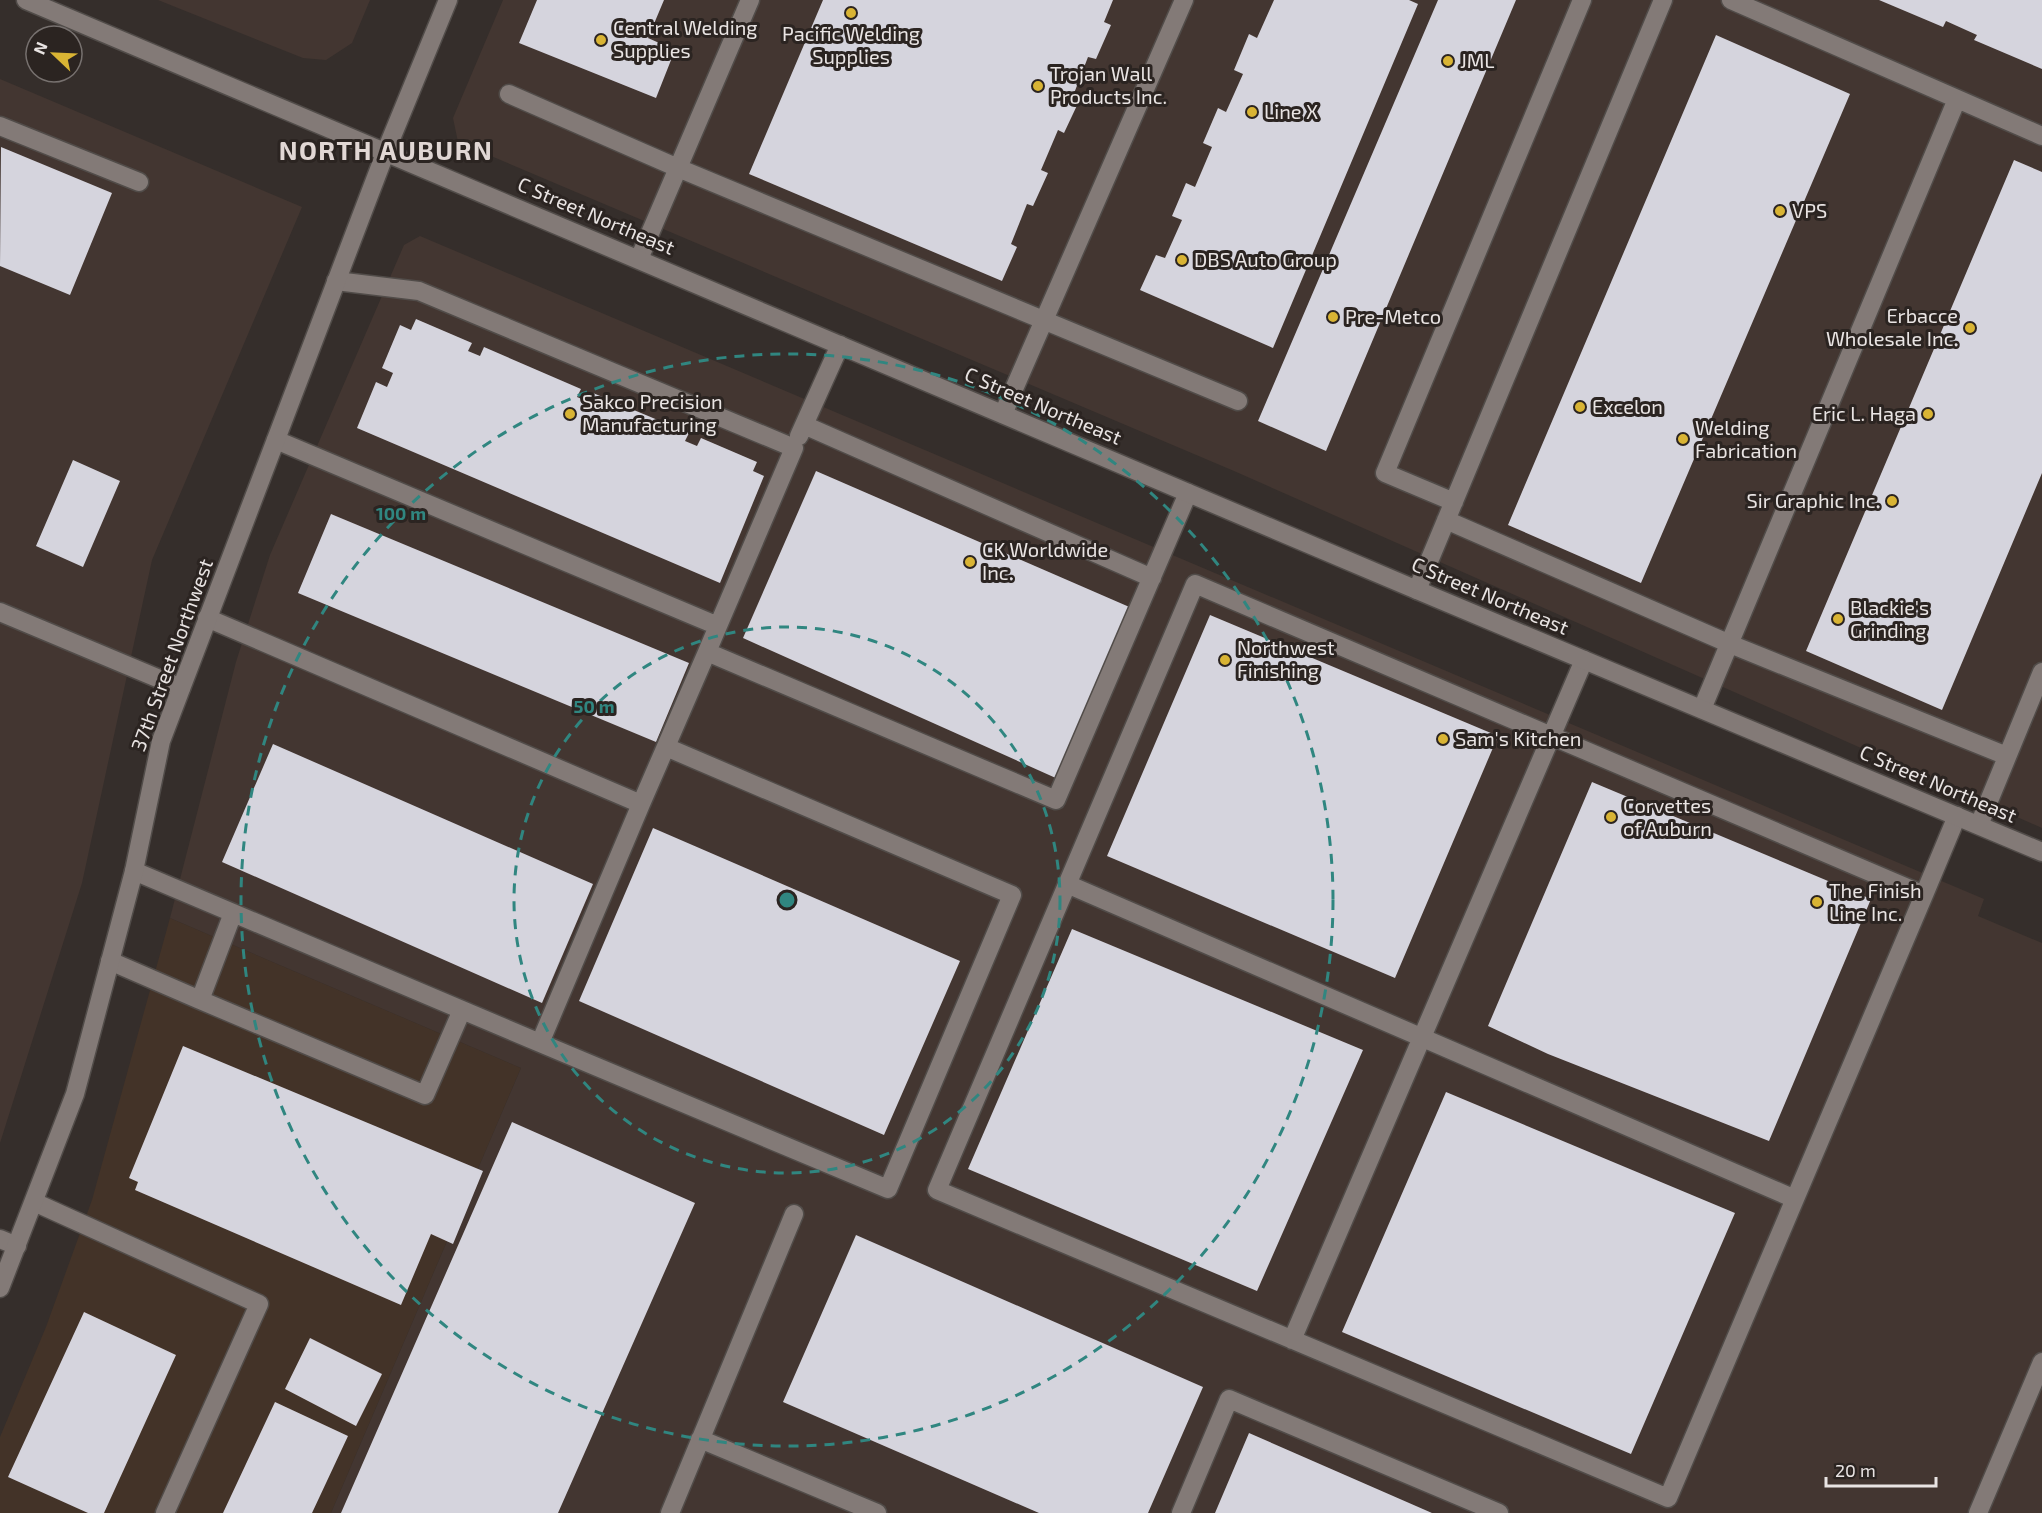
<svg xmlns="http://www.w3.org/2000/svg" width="2042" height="1513" font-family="'Exo 2',sans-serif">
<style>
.commercial{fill:#433328}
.built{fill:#433631}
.building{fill:#d5d4dd}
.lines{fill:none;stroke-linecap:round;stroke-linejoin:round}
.lane-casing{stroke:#514c49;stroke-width:21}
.street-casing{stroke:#514c49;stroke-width:21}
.secondary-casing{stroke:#514c49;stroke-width:21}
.lane{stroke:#837a77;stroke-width:18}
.street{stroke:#837a77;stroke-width:18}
.secondary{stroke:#837a77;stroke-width:18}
.ring{fill:none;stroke:#308680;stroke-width:3;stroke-dasharray:10 8}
.poi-dot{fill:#d9b434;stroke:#2b2421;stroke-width:2}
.labels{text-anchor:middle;stroke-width:6;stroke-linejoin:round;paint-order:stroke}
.poi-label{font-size:20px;fill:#e9e4e3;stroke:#2b2421;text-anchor:start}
.street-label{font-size:20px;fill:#e9e4e3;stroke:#2b2421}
.district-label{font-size:26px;font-weight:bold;letter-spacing:1.5px;fill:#e1d7d4;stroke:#2b2421}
.centre{fill:#308680;stroke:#2b2421;stroke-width:3}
.ring-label{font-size:18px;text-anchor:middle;font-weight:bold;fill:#308680;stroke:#2b2421;stroke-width:6;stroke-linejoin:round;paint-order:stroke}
</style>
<rect width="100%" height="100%" fill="#352e2b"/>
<!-- commercial -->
<path class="commercial" d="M170,918l351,150 -190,445h-331v-76l46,-110 46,-127z"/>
<!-- built -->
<path class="built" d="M158,0h212l-18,43 -26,17 -23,-2z
M503,0h1539v828l-808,-357 -776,-329 -5,-24z
M0,79l302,128 -150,353 -70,323 -82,260z
M420,236l1564,663 -6,17 64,27v570h-1711l190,-445 -351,-150 66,-256 34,-107 134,-310z"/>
<!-- building -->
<path class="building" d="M537,0h127l-16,38 27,12 -19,48 -137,-55z
M823,0h290l-9,22 7,3 -15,34 -8,-2 -15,39 7,3 -16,34 -6,-3 -17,40 7,3 -15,33 -6,-2 -16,40 6,3 -15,34 -253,-107z
M1274,0h135l9,4 -145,344 -133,-58 16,-35 9,3 17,-38 -10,-4 14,-33 9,4 17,-40 -9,-4 15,-35 8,4 17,-38 -9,-4 15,-36 8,4z
M1438,0h78l-190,451 -68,-30z
M1879,0h163v69l-68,-29 3,-5 -31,-14 -3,6z
M1716,35l134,59 -209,489 -133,-58z
M1,147l111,46 -42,102 -70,-29z
M2014,160l28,12v301l-100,237 -136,-59z
M416,319l56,24 -4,8 12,5 4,-9 97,42 -4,8 12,5 4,-9 96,40 -4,8 12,5 4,-8 56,24 -4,9 11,5 -44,107 -363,-155 19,-46 11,5 6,-14 -11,-5 18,-43 11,5z
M73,460l47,21 -37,86 -47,-21z
M816,471l318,138 -76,170 -315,-141z
M331,514l358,149 -33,79 -358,-149z
M1210,615l288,121 -103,242 -288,-122z
M273,744l320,140 -51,119 -320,-141z
M1592,782l279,117 -102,242 -221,-87 -60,-28z
M653,828l307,133 -76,174 -305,-134z
M1072,929l291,121 -106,241 -289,-122z
M183,1046l300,125 -30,73 -22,-10 -30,71 -266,-115 3,-8 -9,-4z
M1446,1092l289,121 -104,241 -289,-122z
M512,1122l183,81 -137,310h-217z
M856,1235l347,152 -55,126h-109l-256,-111z
M84,1312l92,43 -72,158h-16l-80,-36z
M310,1338l72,36 -26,52 -71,-37z
M275,1402l73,34 -36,77h-89z
M1249,1433l183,80h-217z"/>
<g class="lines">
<defs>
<path id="lane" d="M1731,0l311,136
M509,94l169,74 560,233
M0,126l139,56
M639,259l111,-259
M1003,414l181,-414
M804,425l348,153
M799,436l41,-91
M276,440l442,186 76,-178 -375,-157 -83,-10
M1454,502l-69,-29 197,-473
M1446,520l284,124 277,112
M1417,590l246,-590
M0,612l181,76
M207,618l434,186 66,-152
M718,626l-11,26 349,148 132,-307
M1702,709l255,-610
M641,804l-101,239 348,146 124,-294 -346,-148
M1979,825l63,-153
M134,871l406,172
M1067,884l728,315
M1924,895l-729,-311 -258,606 731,308 256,-603 33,-79
M233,913l-33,87 225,95 37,-85
M110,961l90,39
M34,1202l225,102 -94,209
M0,1239l17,7
M1292,1340l292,-680
M700,1439l177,74
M670,1513l124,-299
M1181,1513l48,-114 270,114
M1978,1513l64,-151"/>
<path id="street" d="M26,0l1391,590 625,262"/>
<path id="secondary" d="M0,1288l75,-194 59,-223 27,-130 225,-590 62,-151"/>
</defs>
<!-- lane casing -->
<use href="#lane" class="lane-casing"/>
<!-- street casing -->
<use href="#street" class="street-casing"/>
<!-- secondary casing -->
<use href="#secondary" class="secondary-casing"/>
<!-- lane -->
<use href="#lane" class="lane"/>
<!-- street -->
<use href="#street" class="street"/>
<!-- secondary -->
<use href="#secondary" class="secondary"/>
</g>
<!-- distance rings -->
<g class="ring">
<circle cx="787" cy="900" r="273"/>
<circle cx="787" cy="900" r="546"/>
</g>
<!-- markers -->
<g class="poi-dot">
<circle cx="851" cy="13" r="6"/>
<circle cx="601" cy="40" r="6"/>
<circle cx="1448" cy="61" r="6"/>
<circle cx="1038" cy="86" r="6"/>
<circle cx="1252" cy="112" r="6"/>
<circle cx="1780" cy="211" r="6"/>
<circle cx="1182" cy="260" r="6"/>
<circle cx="1333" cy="317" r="6"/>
<circle cx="1970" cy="328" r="6"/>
<circle cx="1580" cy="407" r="6"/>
<circle cx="570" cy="414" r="6"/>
<circle cx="1928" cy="414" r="6"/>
<circle cx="1683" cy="439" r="6"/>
<circle cx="1892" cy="501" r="6"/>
<circle cx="970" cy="562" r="6"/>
<circle cx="1838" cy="619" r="6"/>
<circle cx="1225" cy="660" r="6"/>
<circle cx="1443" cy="739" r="6"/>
<circle cx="1611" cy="817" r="6"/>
<circle cx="1817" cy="902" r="6"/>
</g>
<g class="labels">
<!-- poi labels -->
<g class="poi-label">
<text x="613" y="35">Central Welding<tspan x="613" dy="23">Supplies</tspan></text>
<text x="851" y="41" text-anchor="middle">Pacific Welding<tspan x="851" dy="23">Supplies</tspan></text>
<text x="1460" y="68">JML</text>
<text x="1050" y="81">Trojan Wall<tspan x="1050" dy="23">Products Inc.</tspan></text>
<text x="1264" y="119">Line X</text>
<text x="1792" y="218">VPS</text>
<text x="1194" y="267">DBS Auto Group</text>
<text x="1958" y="323" text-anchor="end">Erbacce<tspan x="1958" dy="23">Wholesale Inc.</tspan></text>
<text x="1345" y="324">Pre-Metco</text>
<text x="582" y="409">Sakco Precision<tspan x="582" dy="23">Manufacturing</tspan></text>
<text x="1592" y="414">Excelon</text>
<text x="1916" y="421" text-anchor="end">Eric L. Haga</text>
<text x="1695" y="435">Welding<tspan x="1695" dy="23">Fabrication</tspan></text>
<text x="1880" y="508" text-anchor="end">Sir Graphic Inc.</text>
<text x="982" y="557">CK Worldwide<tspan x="982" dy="23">Inc.</tspan></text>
<text x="1850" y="615">Blackie's<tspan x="1850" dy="23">Grinding</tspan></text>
<text x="1237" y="655">Northwest<tspan x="1237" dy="23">Finishing</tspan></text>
<text x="1455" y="746">Sam's Kitchen</text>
<text x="1623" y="813">Corvettes<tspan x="1623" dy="23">of Auburn</tspan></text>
<text x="1829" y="898">The Finish<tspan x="1829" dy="23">Line Inc.</tspan></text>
</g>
<!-- street labels -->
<g class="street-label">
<text transform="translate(596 216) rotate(23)" y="7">C Street Northeast</text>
<text transform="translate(1043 406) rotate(23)" y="7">C Street Northeast</text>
<text transform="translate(1490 596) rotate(23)" y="7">C Street Northeast</text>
<text transform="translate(172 655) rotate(-70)" y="7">37th Street Northwest</text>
<text transform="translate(1938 784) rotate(23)" y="7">C Street Northeast</text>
</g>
<!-- district labels -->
<g class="district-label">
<text x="386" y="160">NORTH AUBURN</text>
</g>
</g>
<circle cx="787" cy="900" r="9" class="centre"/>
<g class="ring-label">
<text x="401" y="520">100 m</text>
<text x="594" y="713">50 m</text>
</g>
<!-- north arrow -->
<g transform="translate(54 54) rotate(293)"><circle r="28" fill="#2b2421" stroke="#77716f" stroke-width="1.5"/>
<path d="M0-4.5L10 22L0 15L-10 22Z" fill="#d9b434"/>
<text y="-9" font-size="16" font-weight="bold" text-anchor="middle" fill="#e9e4e3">N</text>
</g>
<!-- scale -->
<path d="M1826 1477v9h110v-9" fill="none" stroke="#e9e4e3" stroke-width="3"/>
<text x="1835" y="1477" font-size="18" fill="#e9e4e3" stroke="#2b2421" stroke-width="4.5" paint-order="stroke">20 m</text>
</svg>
